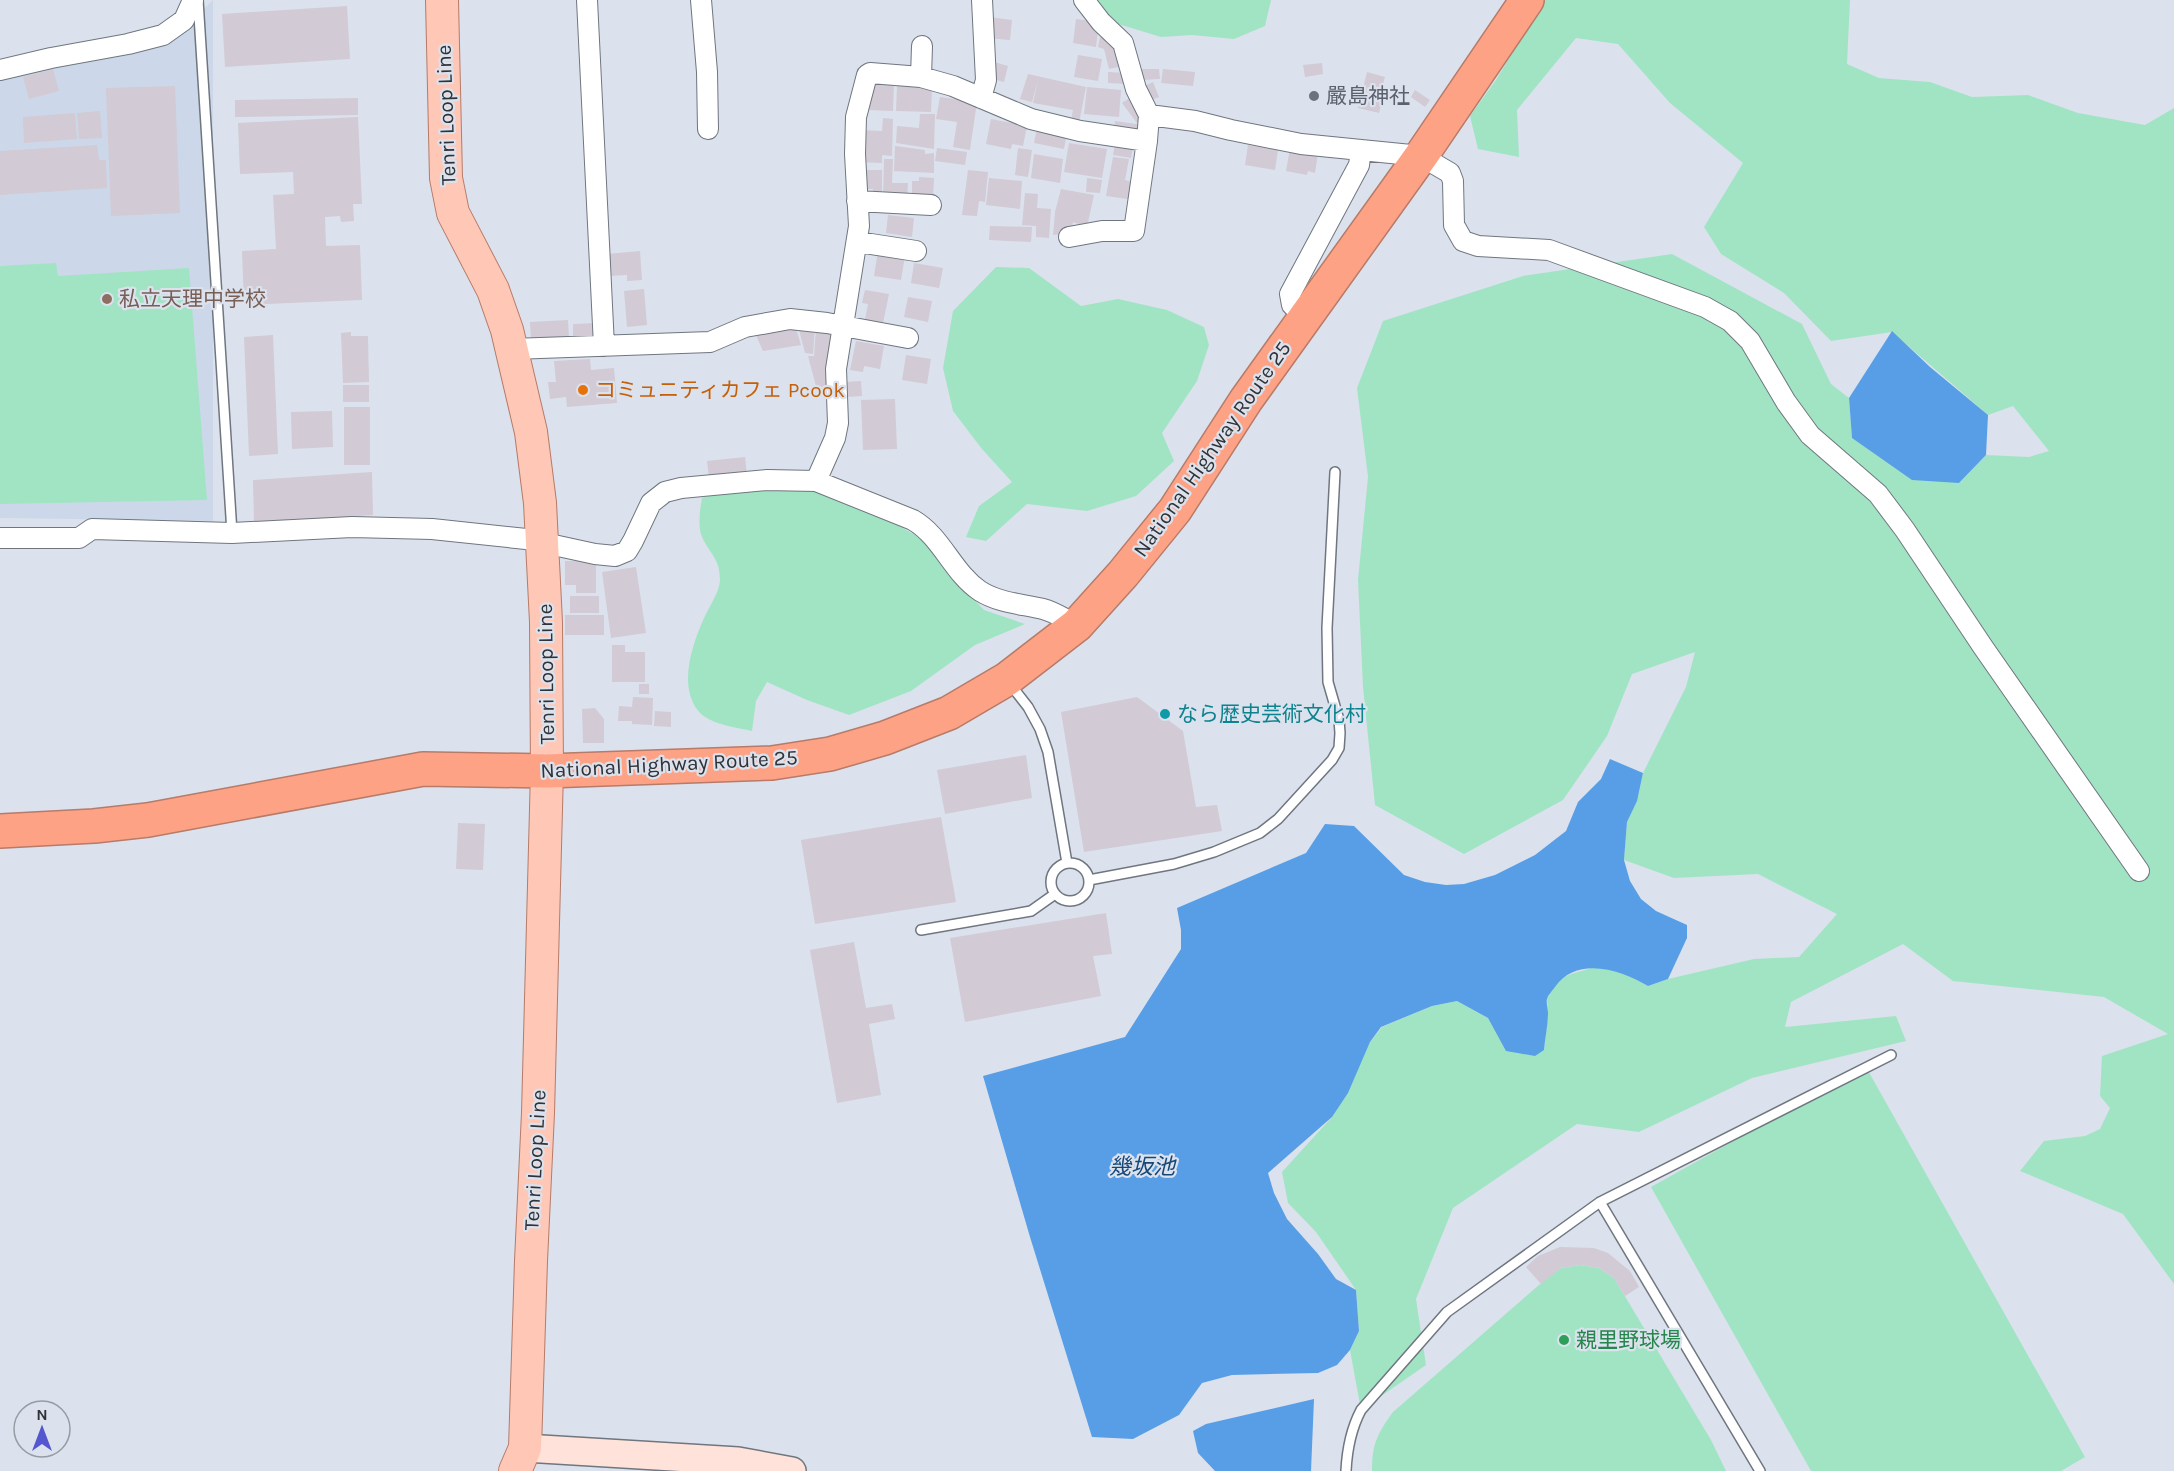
<svg xmlns="http://www.w3.org/2000/svg" width="2174" height="1471" font-family="Karla,'Noto Sans JP',sans-serif">
<style>
.built{fill:#ccd8e9}
.green{fill:#a1e4c4}
.water{fill:#589ee7}
.building{fill:#d2cad4}
.lines{fill:none;stroke-linecap:round;stroke-linejoin:round}
.lane-casing{stroke:#6f767f;stroke-width:12}
.street-casing{stroke:#6f767f;stroke-width:22}
.secondary-casing{stroke:#6f767f;stroke-width:30}
.primary-casing{stroke:#b67b69;stroke-width:34}
.highway-casing{stroke:#b67b69;stroke-width:36}
.lane{stroke:#fff;stroke-width:9}
.street{stroke:#fff;stroke-width:20}
.secondary{stroke:#ffe3da;stroke-width:27}
.primary{stroke:#fec7b6;stroke-width:32}
.highway{stroke:#fea285;stroke-width:33}
.worship-dot{fill:#6b7280;stroke:#dbe2ed;stroke-width:2}
.education-dot{fill:#8d6e63;stroke:#dbe2ed;stroke-width:2}
.food-dot{fill:#e8710a;stroke:#dbe2ed;stroke-width:2}
.culture-dot{fill:#0f9aa8;stroke:#dbe2ed;stroke-width:2}
.leisure-dot{fill:#2e9e5b;stroke:#dbe2ed;stroke-width:2}
.labels{text-anchor:middle;stroke-width:4.5;stroke-linejoin:round;paint-order:stroke}
.worship-label{font-size:21px;fill:#5b616d;stroke:#dbe2ed;text-anchor:start}
.street-label{font-size:21px;fill:#2f3236;stroke:#dbe2ed}
.education-label{font-size:21px;fill:#785e54;stroke:#dbe2ed;text-anchor:start}
.food-label{font-size:21px;fill:#c56008;stroke:#dbe2ed;text-anchor:start}
.culture-label{font-size:21px;fill:#0d838f;stroke:#dbe2ed;text-anchor:start}
.leisure-label{font-size:21px;fill:#27864d;stroke:#dbe2ed;text-anchor:start}
.water-label{font-size:22px;font-style:italic;fill:#164777;stroke:#dbe2ed}
</style>
<rect width="100%" height="100%" fill="#dbe2ed"/>
<!-- built -->
<path class="built" d="M213,0v521l-213,-3v-439l173,-40z"/>
<!-- green -->
<path class="green" d="M1087,0h184l-6,26 -31,13 -42,-4 -31,2 -59,-18z
M1544,0h306l-3,64 32,14 51,4 42,15 56,-2 50,18 67,12 29,-17v1176l-51,-70 -103,-43 24,-30 41,-5 15,-7 10,-21 -10,-12 2,-40 66,-22 -64,-37 -151,-16 -50,-37 -112,58 -6,25 111,-11 10,25 -154,37 -113,54 -62,-8 -124,84 -37,91 10,66 -65,45 -11,-60 9,-19 -3,-41 -40,-58 -28,-29 -6,-31 50,-55 38,-75 12,-15 50,-21 25,-5 31,17 7,11 49,21 4,-36 -1,-16 13,-19 11,-5 24,-7 20,3 17,6 16,10 20,-7 86,-20 45,-2 38,-43 -79,-40 -84,4 -50,-18 3,-38 12,-30 4,-19 43,-86 9,-35 -63,22 -25,62 -44,64 -99,54 -89,-49 -12,-118 -5,-107 10,-103 -11,-89 26,-67 140,-45 149,-22 130,70 29,60 18,14 3,40 107,45 27,-28 43,2 20,-6 -36,-45 -25,9 -96,-83 -61,9 -47,-48 -63,-39 -17,-27 39,-64 -73,-60 -52,-59 -42,-6 -59,72 2,47 -41,-8 -8,-33 26,-36z
M56,263l2,13 131,-8 18,232 -207,4v-238z
M996,267l33,1 52,38 37,-7 49,11 37,17 5,18 -12,36 -35,52 12,28 -38,35 -49,15 -60,-7 -41,37 -20,-4 13,-31 33,-24 -30,-33 -29,-38 -10,-43 10,-57z
M801,486l95,38 31,18 20,29 37,39 41,14 -50,21 -64,46 -62,24 -42,-15 -40,-18 -11,19 -4,30c-17,-4 -39,-6 -52,-18 -23,-25 -8,-68 4,-95 5,-11 16,-27 16,-38 0,-24 -13,-28 -19,-46 -3,-10 -1,-25 1,-36l12,-4z
M1866,1067l219,390 -24,14h-250l-160,-284z
M1580,1265l19,3 15,10 97,162 15,31h-354c0,-27 5,-37 21,-59l155,-135 13,-9z"/>
<!-- water -->
<path class="water" d="M1892,331l38,36 58,48 -2,40 -27,28 -47,-3 -60,-42 -3,-40z
M1610,759l33,14 -6,28 -10,21 -3,38 6,21 11,18 15,12 31,14v13l-19,41 -20,7c-26,-16 -71,-31 -93,1 -2,3 -7,8 -8,12 -1,4 1,10 1,14 0,12 -3,25 -4,37l-9,6 -29,-5 -18,-33 -31,-17 -25,5 -51,21 -11,15 -22,51 -16,24 -64,56 6,20 13,26 31,35 18,25 20,11 3,41 -9,19 -13,15 -19,8 -86,2 -30,8 -23,32 -46,24 -41,-2 -62,-200 -47,-161 142,-39 56,-88v-19l-4,-22 129,-55 19,-29 29,2 50,49 21,7 21,3 18,-1 31,-9 40,-20 31,-24 12,-29 23,-23z
M1314,1399l-3,72h-96l-17,-18 -5,-22 13,-7z"/>
<!-- building -->
<path class="building" d="M347,6l3,53 -125,8 -3,-53z
M989,17l23,3 -2,20 -23,-2z
M1076,19l23,3 -3,25 -23,-4z
M1100,37l17,3 6,26 -14,3 -5,-20 -6,-2z
M1078,55l24,4 -4,22 -24,-4z
M994,62l14,4 -4,16 -14,-4z
M1322,63l1,11 -18,3 -2,-12z
M53,69l6,22 -30,8 -6,-22z
M1142,69h17l1,10 -18,1z
M1163,69l32,3 -2,14 -32,-3z
M1108,72l18,1v11l-18,-1z
M1367,72l18,5 -3,10 3,1 -6,25 -21,-5z
M1028,74l58,13 -7,36 -8,-2 2,-11 -40,-7 5,-23 -6,22 -12,-3z
M869,80l25,1 -1,30 -25,-1z
M1153,82l6,15 -13,5 -6,-14z
M175,86l5,127 -69,3 -5,-128z
M897,86l35,1 -1,25 -35,-1z
M1087,87l34,3 -2,27 -35,-3z
M1415,90l15,10 -5,7 -14,-10z
M940,97l37,5 -7,48 -17,-3 4,-25 -21,-3z
M1131,97l15,19 -9,7 -15,-20z
M358,98v17l-123,2v-17z
M100,111l2,27 -23,1 -2,-26z
M75,113l2,26 -53,4 -1,-26z
M920,114h15l-1,35 -38,-6 1,-17 22,2z
M358,117l4,87h-9l1,17 -13,1 -1,-6 -15,1 1,29 34,-1 2,55 -118,5 -2,-54 34,-2 -3,-54 21,-1 -1,-22 -53,2 -2,-51z
M883,118l10,1 -1,37 -10,-1v8l-24,-1 1,-32 23,1z
M991,119l36,7 -4,20 -11,-2 -1,5 -25,-5z
M1115,121l28,4 -2,11 -27,-4z
M1037,128l30,5 -3,16 -30,-6z
M1069,143l38,6 -5,29 -38,-6z
M1115,144l18,3 -2,11 -18,-3z
M97,145l2,15h7l1,28 -107,7v-44z
M1248,145l30,5 -3,20 -30,-5z
M895,146l30,4v4l9,-1v20l-40,-2z
M937,148l30,4 -2,13 -30,-4z
M1018,148l14,2 -4,27 -13,-2z
M1290,148l28,5 -3,20 -7,-2 -1,4 -21,-4z
M1034,154l29,5 -3,24 -29,-5z
M1113,157l16,2 -4,21 13,3 -3,17 -29,-4z
M884,159h9l-1,24h16l-1,16h-24z
M864,170h18v26h-9v-7h-9z
M968,170l20,2 -3,30 -6,-1 -2,15 -15,-1z
M919,177l15,1 -1,22 -21,-1v-18h7z
M989,178l33,3 -2,28 -34,-4z
M1087,178l15,2 -2,13 -14,-1z
M1061,189l33,6 -7,32 -14,-5 -2,11 -18,2 2,-23z
M1025,193l13,1 -1,14 14,1 -2,29 -13,-1v-11l-14,-1z
M888,215l26,3 -2,19 -26,-4z
M990,226l42,1 -1,15 -42,-2z
M640,251l2,29 -15,1v-6l-18,1 -2,-22z
M878,251l27,5 -4,24 -27,-4z
M914,263l29,5 -4,20 -28,-5z
M644,289l3,36 -20,2 -3,-36z
M865,290l24,4 -6,29 -18,-3 3,-16 -6,-1z
M908,297l24,4 -4,21 -24,-5z
M568,320l1,18 -38,2 -1,-18z
M598,323l1,18 -26,1v-18z
M795,325l6,20 -38,6 -8,-18z
M798,326h17l-2,28 -8,-1z
M816,328l19,2 -7,61 -11,-1 -9,-34h6z
M351,332v4h17l1,46 -26,1 -2,-50z
M273,335l5,119 -29,2 -5,-119z
M856,341l28,5 -4,23 -16,-3 -1,6 -13,-2z
M906,355l25,4 -4,25 -25,-4z
M590,359l1,11 23,-2 3,35 -50,4 -1,-10 -16,2 -2,-17h8l-2,-21z
M861,381l1,15 -16,1 -1,-15z
M343,385h26v17h-26z
M895,399l2,50 -34,1 -2,-50z
M344,407h26v58h-26z
M332,411l1,36 -41,2 -1,-37z
M745,457l2,18 -38,3 -2,-17z
M372,472l1,43 -119,8 -1,-43z
M565,561h31v32h-20v-8h-11z
M636,567l10,66 -35,5 -9,-66z
M570,596h29v17h-29z
M565,615h39v20h-39z
M612,645h13v7h20v30h-33z
M639,684h10v10h-10z
M633,697l20,1 -1,27 -20,-1v-3h-14l1,-15 13,1z
M1137,697l46,34 13,76 21,-2 5,26 -138,21 -23,-140z
M595,708l9,11v24h-21l-1,-34z
M655,711l16,1v15l-17,-1z
M1026,755l6,43 -87,16 -8,-44z
M941,817l15,85 -141,22 -14,-84z
M458,823l27,1 -2,46 -27,-1z
M1106,913l6,41 -19,2 8,40 -136,26 -15,-84z
M854,942l12,66 26,-4 3,15 -26,5 12,71 -44,8 -27,-153z
M1560,1247l34,1 14,5 22,18 9,16 -14,9 -11,-18 -15,-10 -19,-3 -19,3 -20,16 -15,-17 12,-11z"/>
<g class="lines">
<defs>
<path id="lane" d="M198,0l34,533
M1010,684l18,23 12,22 8,23 19,111
M1051 882a19 19 0 1 1 38 0a19 19 0 1 1-38 0Z
M1089,880l85,-16 40,-12 46,-19 18,-14 54,-59 7,-12 1,-15 -1,-13 -11,-38 -1,-54 8,-156
M921,930l110,-19 24,-17
M1600,1202l160,269
M1346,1471c1,-21 5,-42 15,-61l86,-98 153,-110 291,-147"/>
<path id="street" d="M587,0l17,346
M701,0l6,72 1,57
M0,70l51,-12 77,-14 35,-9 21,-15 9,-20
M921,77l1,-31
M981,98l5,-18 -4,-80
M1149,115l46,6 36,9 70,14 120,12 29,17 3,8 1,44 9,16 15,5 71,4 156,57 25,14 20,20 36,61 24,33 68,59 27,36 78,117 156,224
M857,201l74,4
M1069,237l33,-6h32l13,-90
M858,242l58,9
M1306,316l-14,-11 -2,-11 69,-129 2,-15
M512,349l198,-7 35,-15 45,-8 37,4 81,15
M816,481l19,-43 3,-15 -2,-54 23,-143 -4,-72 1,-37 11,-42 3,-2 51,4 32,9 78,33 49,12 67,10 2,-26 -13,-26 -13,-46 -22,-21 -17,-22
M0,538h79l13,-9 140,4 120,-6 80,2 94,10 69,15 20,2 12,-5 6,-10 18,-38 14,-11 16,-4 86,-8 49,1 97,39c29,17 39,52 67,71 19,12 42,13 63,18 12,3 23,11 34,16"/>
<path id="secondary" d="M525,1448l213,13 54,10"/>
<path id="primary" d="M442,0l4,178 7,35 40,77 14,40 24,102 9,71 6,119 1,149 -9,342 -7,148 -6,187 -10,23"/>
<path id="highway" d="M0,831l94,-5 54,-6 275,-51 124,2 225,-8 58,-9 55,-16 64,-25 58,-34 70,-54 46,-51 52,-64 71,-110 175,-244 106,-156"/>
</defs>
<!-- lane casing -->
<use href="#lane" class="lane-casing"/>
<!-- street casing -->
<use href="#street" class="street-casing"/>
<!-- secondary casing -->
<use href="#secondary" class="secondary-casing"/>
<!-- primary casing -->
<use href="#primary" class="primary-casing"/>
<!-- highway casing -->
<use href="#highway" class="highway-casing"/>
<!-- lane -->
<use href="#lane" class="lane"/>
<!-- street -->
<use href="#street" class="street"/>
<!-- secondary -->
<use href="#secondary" class="secondary"/>
<!-- primary -->
<use href="#primary" class="primary"/>
<!-- highway -->
<use href="#highway" class="highway"/>
</g>
<!-- markers -->
<circle class="worship-dot" cx="1314" cy="96" r="6"/>
<circle class="education-dot" cx="107" cy="299" r="6"/>
<circle class="food-dot" cx="583" cy="390" r="6"/>
<circle class="culture-dot" cx="1165" cy="714" r="6"/>
<circle class="leisure-dot" cx="1564" cy="1340" r="6"/>
<g class="labels">
<!-- worship labels -->
<g class="worship-label">
<text x="1326" y="103">嚴島神社</text>
</g>
<!-- street labels -->
<g class="street-label">
<text transform="translate(446 115) rotate(-92)" y="7">Tenri Loop Line</text>
<text transform="translate(1212 449) rotate(-55)" y="7">National Highway Route 25</text>
<text transform="translate(546 674) rotate(-91)" y="7">Tenri Loop Line</text>
<text transform="translate(669 764) rotate(-3)" y="7">National Highway Route 25</text>
<text transform="translate(535 1160) rotate(-87)" y="7">Tenri Loop Line</text>
</g>
<!-- education labels -->
<g class="education-label">
<text x="119" y="306">私立天理中学校</text>
</g>
<!-- food labels -->
<g class="food-label">
<text x="595" y="397">コミュニティカフェ Pcook</text>
</g>
<!-- culture labels -->
<g class="culture-label">
<text x="1177" y="721">なら歴史芸術文化村</text>
</g>
<!-- leisure labels -->
<g class="leisure-label">
<text x="1576" y="1347">親里野球場</text>
</g>
<!-- water labels -->
<g class="water-label">
<text x="1142" y="1174">幾坂池</text>
</g>
</g>
<!-- north arrow -->
<g transform="translate(42 1429)"><circle r="28" fill="#dbe2ed" stroke="#969ca4" stroke-width="1.5"/>
<path d="M0-4.5L10 22L0 15L-10 22Z" fill="#5457ce"/>
<text y="-9" font-size="16" font-weight="bold" text-anchor="middle" fill="#2f3236">N</text>
</g>
</svg>
